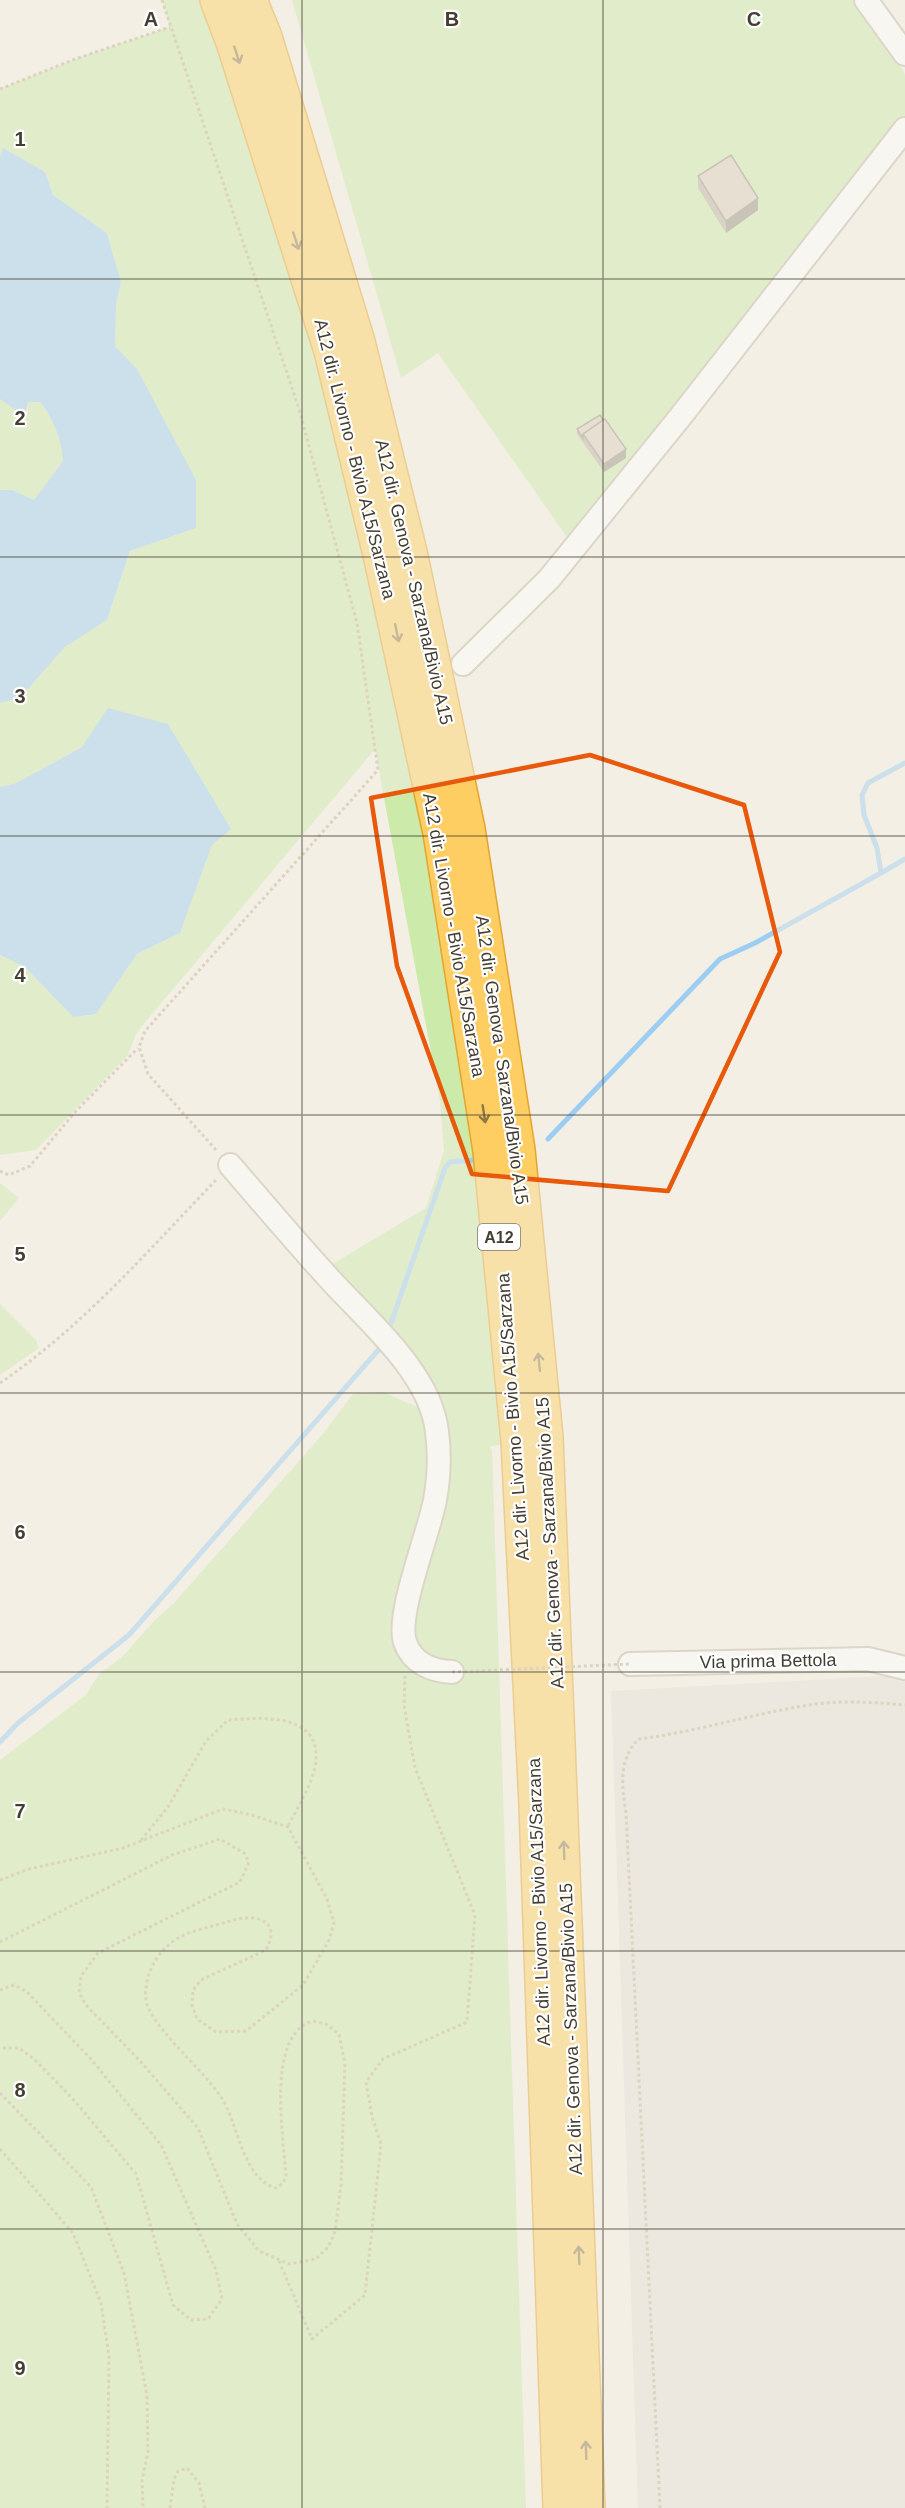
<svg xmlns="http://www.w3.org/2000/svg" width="905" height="2508" font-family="Arial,sans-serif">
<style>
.industrial{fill:#e5e0d9}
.green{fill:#cceaaa}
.water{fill:#9ccef3}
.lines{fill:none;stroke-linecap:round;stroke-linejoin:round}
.stream{stroke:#9ccef3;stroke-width:5}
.minor-casing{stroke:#c2b9a9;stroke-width:26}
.highway-casing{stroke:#e5a42c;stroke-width:36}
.path{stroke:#c1b396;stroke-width:3;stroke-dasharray:3 3;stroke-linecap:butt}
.minor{stroke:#fff;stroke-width:22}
.highway{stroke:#ffce62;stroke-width:33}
.path-bridge{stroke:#c1b396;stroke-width:3;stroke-dasharray:3 3;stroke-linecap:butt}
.wall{fill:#bab0a2}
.shaded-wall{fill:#979084}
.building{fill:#d8cdbc;stroke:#979084;stroke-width:1.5}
.oneway{stroke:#8f7846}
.marked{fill:none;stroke:#e8590c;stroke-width:4.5;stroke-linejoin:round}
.grid{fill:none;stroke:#453f33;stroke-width:1.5;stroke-opacity:0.55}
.labels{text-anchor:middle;stroke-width:4.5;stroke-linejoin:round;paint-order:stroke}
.shield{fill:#fff;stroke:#7d7970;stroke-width:1.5}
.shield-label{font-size:16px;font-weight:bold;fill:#453f33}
.street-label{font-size:18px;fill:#453f33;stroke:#fff}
.grid-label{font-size:20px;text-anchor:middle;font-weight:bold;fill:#453f33;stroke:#fff;stroke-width:4.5;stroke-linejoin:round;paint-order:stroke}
</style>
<rect width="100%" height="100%" fill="#f3efe4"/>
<!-- industrial -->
<path class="industrial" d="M883,1676l22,5v827h-267l-27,-817z"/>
<!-- green -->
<path class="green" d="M162,0h54l115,351 109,482 78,608 -29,6 3,3 34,1058h-526v-748l86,-65 13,-21 23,-17 33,-37 19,-17 148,-168 31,-41 30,-2 62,27 -5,-23 -33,-44 -76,-87 95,-57 18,-57 -4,-50 -65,-352 -228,271 -11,14 -8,21 -92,95 -36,5v-200l25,12 48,50 23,-3 41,-60 43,-21 32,-88 -130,-98 -66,36 -16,4v-84l20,-5 45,-51 42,-27 23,-69 66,-23 -59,-159 -22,-23 1,-40 5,-24 -14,-49 -54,-38 -8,-23 -42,-23 -3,8v-68l75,-30 95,-32z
M292,0h567l24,35 22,40v45l-336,420 -131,-187 -37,25z
M0,399l25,18 3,-3 -1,-12h13c13,16 22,38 23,59l-29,39 -22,-10h-12z
M0,1183l19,15 -19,23z
M0,1304l36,36 3,8 -39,27z"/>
<!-- water -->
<path class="water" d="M3,148l42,24 8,23 54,38 14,49 -5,24 -1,40 22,23 59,111v48l-66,23 -23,69 -42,27 -45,51 -20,5v-213h12l22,10 29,-39c-1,-21 -10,-43 -23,-59h-12l-3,15 -25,-18v-242z
M108,708l60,16 63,105 -19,16 -32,88 -43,21 -41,60 -23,3 -48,-50 -25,-12v-168l16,-4 66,-36z"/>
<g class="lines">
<!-- stream -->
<path class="stream" d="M881,873l24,-14
M548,1139l172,-180 35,-16 126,-70 -4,-25 -13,-33 -2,-20 6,-12 37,-20
M389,1329l56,-161 5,-6 26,-2
M0,1742l18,-19 111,-88 251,-287"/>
<defs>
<path id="minor" d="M866,0l39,54
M463,664l86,-85 132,-163 224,-287
M230,1165c32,37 63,74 96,110 38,43 105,97 111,157 3,23 2,46 -2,68 -6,33 -39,114 -30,142 7,21 27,29 47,30
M630,1664l238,-5 37,9"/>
<path id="highway" d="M217,0l17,45 97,306 50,208 59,274 50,318 28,290 18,364 24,703
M250,0l15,37 93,305 52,210 58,277 50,321 28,287 42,1071"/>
</defs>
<!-- minor casing -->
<use href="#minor" class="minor-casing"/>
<!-- highway casing -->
<use href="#highway" class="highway-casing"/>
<!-- path -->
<path class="path" d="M162,0l137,409 58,214 21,147 -233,261 -6,16 9,27 69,77
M0,89l75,-30 95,-32
M0,1171l9,4 21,-9 46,-55 62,-63
M0,1383c82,-56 147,-131 216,-203
M141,1840l27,-33 38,-66 22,-21c37,-3 97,-7 87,47 -4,20 -18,41 -27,59
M0,1880l29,-11 94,-21 100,-39 29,6 36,12 39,72 7,24 -5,17 -26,45 -57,46 -30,1 -19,-13 -5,-14 1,-15 8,-10 65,-30c17,-31 -12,-37 -36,-29 -16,5 -33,8 -48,15 -23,11 -39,38 -36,64 1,10 14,27 21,35 17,21 39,40 54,62 17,25 21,82 55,91l7,-5 3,-7c-2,-37 -21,-142 27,-155l13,3 13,10 6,30 -4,120 -6,48 -7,15 -12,12 -27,5 -30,-13 -22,-27 -39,-96 -58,-67 -54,-56 -7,-12 2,-17 17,-23 142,-71 9,-20 -5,-9 -24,-14 -48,16 -172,87
M0,1990l14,-5 12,6 65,68 70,86 55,125 6,29 -14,20 -17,1 -18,-15 -37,-131 -63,-75 -38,-39 -16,-12h-19
M0,2093l91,94 33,86 23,123 1,56 -6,28 1,28
M0,2149l73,84 28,70 8,53 -2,152
M279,2261l33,78 53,-44 16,-151 -9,-27 -6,-35 17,-23 84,-37 8,-107 -60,-147 -11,-63 1,-29
M170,2508l4,-29 4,-8 9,-3 12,15 6,25
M660,2508l-34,-695c-4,-28 -8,-51 12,-74 58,-7 113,-25 171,-34 31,-5 64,-3 96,0"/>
<!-- minor -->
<use href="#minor" class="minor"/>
<!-- highway -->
<use href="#highway" class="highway"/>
<!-- path-bridge -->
<path class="path-bridge" d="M452,1672l178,-8"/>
</g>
<!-- wall -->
<path class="wall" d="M698,176l60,34 -32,23 -28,-45z
M577,429l49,29 -22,14 -27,-38z"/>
<!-- shaded-wall -->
<path class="shaded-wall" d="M758,198v12l-32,23v-12z
M626,449v9l-22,14v-8z"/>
<!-- building -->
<path class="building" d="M731,155l27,43 -32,23 -28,-45z
M600,415l3,5 -20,14v4l-6,-9z
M605,419l21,30 -22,15 -21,-30z"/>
<!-- one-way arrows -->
<defs><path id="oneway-shaft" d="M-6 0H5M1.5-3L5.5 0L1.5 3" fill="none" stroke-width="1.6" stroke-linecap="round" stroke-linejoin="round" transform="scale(1.5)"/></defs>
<g class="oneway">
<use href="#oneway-shaft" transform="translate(237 55) rotate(72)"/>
<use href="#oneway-shaft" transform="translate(296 241) rotate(72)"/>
<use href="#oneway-shaft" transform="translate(397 633) rotate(78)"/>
<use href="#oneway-shaft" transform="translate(484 1114) rotate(81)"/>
<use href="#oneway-shaft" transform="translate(539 1362) rotate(-96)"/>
<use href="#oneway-shaft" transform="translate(564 1850) rotate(-92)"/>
<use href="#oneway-shaft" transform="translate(579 2255) rotate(-92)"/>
<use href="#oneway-shaft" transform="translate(586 2450) rotate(-92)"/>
</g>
<!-- marked area -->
<path d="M0 0H905V2508H0ZM590,755l154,50 36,147 -112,239 -196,-17 -75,-208 -26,-168z" fill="#f3efe4" fill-opacity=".55" fill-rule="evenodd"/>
<path class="marked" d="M590,755l154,50 36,147 -112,239 -196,-17 -75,-208 -26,-168z"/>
<!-- grid -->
<path class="grid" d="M302,0v2508M603,0v2508M0,279h905M0,557h905M0,836h905M0,1115h905M0,1393h905M0,1672h905M0,1951h905M0,2229h905"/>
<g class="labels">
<!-- shield labels -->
<rect class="shield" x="478" y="1224" width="42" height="26" rx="4.5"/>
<g class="shield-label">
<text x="499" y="1243">A12</text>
</g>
<!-- street labels -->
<g class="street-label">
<text transform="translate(355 459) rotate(76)" y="6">A12 dir. Livorno - Bivio A15/Sarzana</text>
<text transform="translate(414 582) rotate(77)" y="6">A12 dir. Genova - Sarzana/Bivio A15</text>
<text transform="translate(454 935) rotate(80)" y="6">A12 dir. Livorno - Bivio A15/Sarzana</text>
<text transform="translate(502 1060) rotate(82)" y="6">A12 dir. Genova - Sarzana/Bivio A15</text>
<text transform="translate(513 1417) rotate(-94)" y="6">A12 dir. Livorno - Bivio A15/Sarzana</text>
<text transform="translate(550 1543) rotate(-93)" y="6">A12 dir. Genova - Sarzana/Bivio A15</text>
<text transform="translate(768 1661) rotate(-1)" y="6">Via prima Bettola</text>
<text transform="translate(539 1902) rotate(-92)" y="6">A12 dir. Livorno - Bivio A15/Sarzana</text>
<text transform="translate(571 2029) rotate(-92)" y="6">A12 dir. Genova - Sarzana/Bivio A15</text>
</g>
</g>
<g class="grid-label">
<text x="151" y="26">A</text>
<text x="452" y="26">B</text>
<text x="754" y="26">C</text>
<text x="20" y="146">1</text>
<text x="20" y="425">2</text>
<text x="20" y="703">3</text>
<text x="20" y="982">4</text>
<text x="20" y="1261">5</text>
<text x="20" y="1539">6</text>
<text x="20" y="1818">7</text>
<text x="20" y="2097">8</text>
<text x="20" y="2375">9</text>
</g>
</svg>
